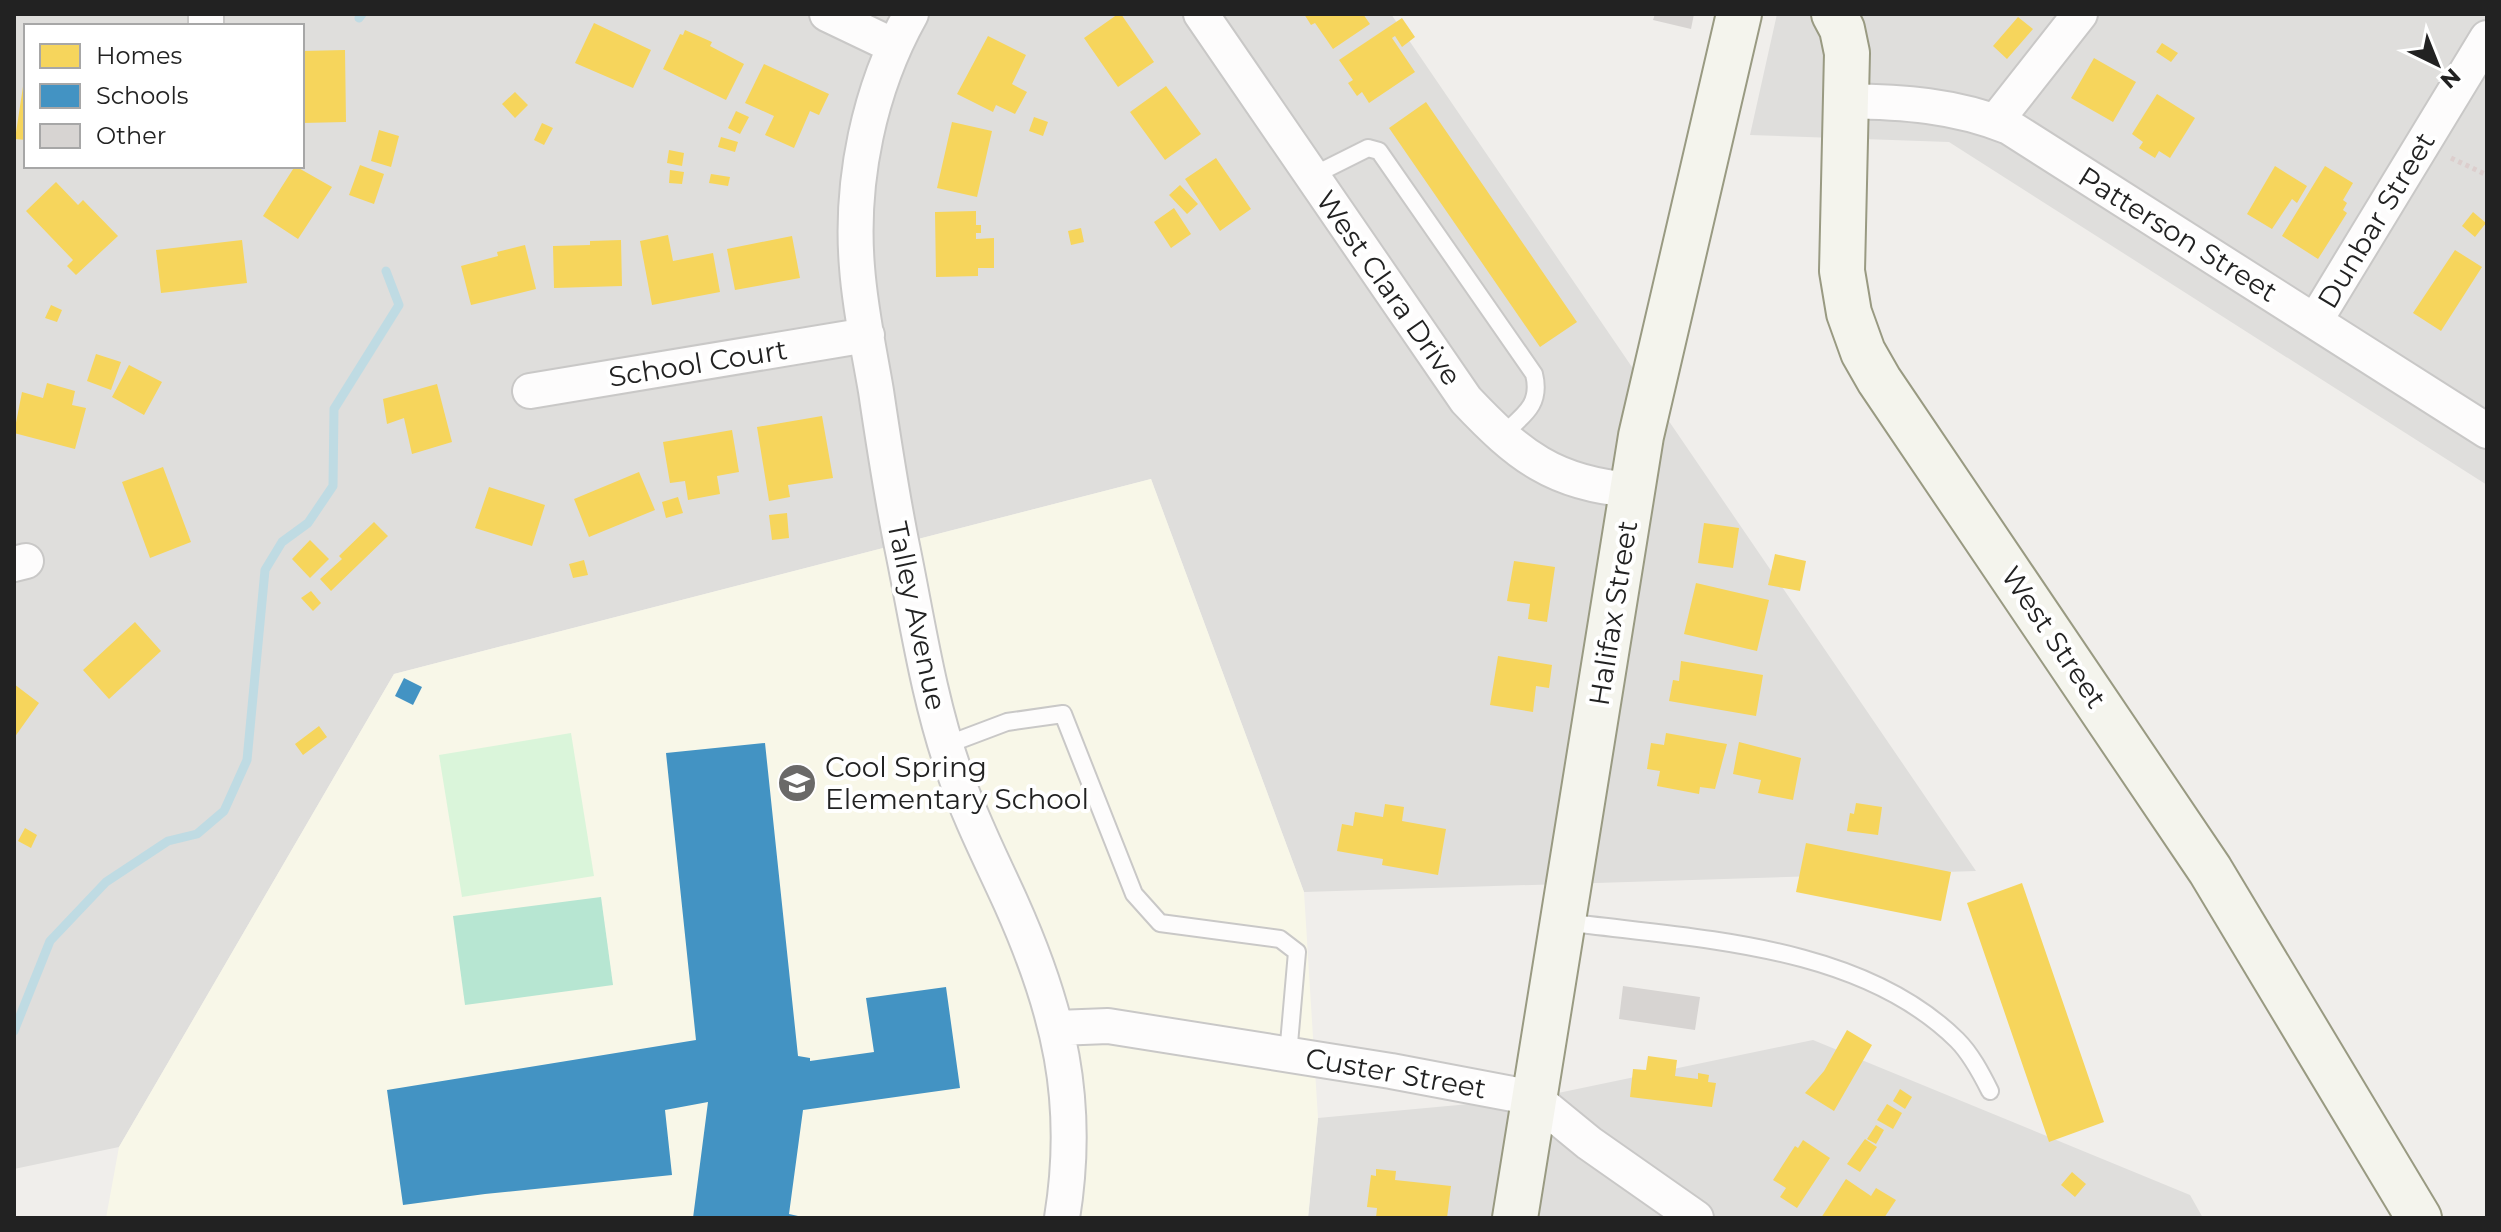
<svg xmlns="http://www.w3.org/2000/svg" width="2501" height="1232" font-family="Montserrat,sans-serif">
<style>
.residential{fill:#dfdedc;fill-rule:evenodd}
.education{fill:#f8f7e8}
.park{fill:#daf5da}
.pitch{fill:#b7e6d2}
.homes{fill:#f6d55c}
.schools{fill:#4393c3}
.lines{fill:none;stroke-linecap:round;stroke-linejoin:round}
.stream{stroke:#bfdbe3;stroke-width:9}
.building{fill:#d7d4d2}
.lane-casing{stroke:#c9c8c7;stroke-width:20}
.street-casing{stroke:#c9c8c7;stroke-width:38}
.secondary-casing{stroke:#999a82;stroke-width:48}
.path{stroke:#dccecd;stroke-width:5;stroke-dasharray:4 4;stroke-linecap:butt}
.lane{stroke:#fdfcfc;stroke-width:16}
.street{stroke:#fdfcfc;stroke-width:34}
.secondary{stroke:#f4f4ed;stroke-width:44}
.labels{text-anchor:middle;stroke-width:8;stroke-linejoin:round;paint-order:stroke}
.street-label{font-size:28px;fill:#222;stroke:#fff}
.poi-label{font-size:28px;fill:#222;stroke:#fff;text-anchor:start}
</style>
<rect width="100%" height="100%" fill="#f0eeeb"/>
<!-- residential -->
<path class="residential" d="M14,14h1377l585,857 -672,21 -153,-413 -757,195 -275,473 -105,22zM26,26h276v140h-276z
M1777,14h710v471l-538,-343 -199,-7z
M1813,1040l377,155 13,23h-895l10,-100 216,-20z"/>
<!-- education -->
<path class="education" d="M1151,479l153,413 14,226 -10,100h-1202l13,-71 275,-473z"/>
<!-- park -->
<path class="park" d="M571,733l23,143 -132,21 -23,-142z"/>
<!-- pitch -->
<path class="pitch" d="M601,897l12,88 -148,20 -12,-89z"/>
<!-- homes -->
<path class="homes" d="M1118,14h3l33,48 -36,25 -34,-49z
M1304,14h59l7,10 -37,25 -18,-26 -4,2z
M2018,17l15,12 -26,30 -14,-13z
M1402,18l13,19 -13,10 -7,-11 -3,2 23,34 -46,31 -7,-11 -5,4 -9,-13 5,-3 -14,-20z
M594,23l57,27 -18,38 -58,-25z
M685,30l27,12 -2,4 34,18 -18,36 -63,-31 17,-35 3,1z
M988,36l38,19 -14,29 15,8 -12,22 -19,-9 -3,7 -36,-18z
M2162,43l16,10 -7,9 -15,-10z
M345,50l1,72 -44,1v-72z
M2094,58l42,24 -23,40 -42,-24z
M764,64l65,30 -10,21 -9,-4 -16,37 -29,-13 9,-19 -29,-13z
M24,80h2v60l-11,-1z
M1166,86l35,48 -36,26 -35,-48z
M515,92l13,13 -13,13 -13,-14z
M2157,94l38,24 -25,40 -11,-7 -4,7 -16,-10 4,-6 -11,-8z
M1426,102l151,220 -37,25 -151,-219z
M736,111l13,6 -9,17 -12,-6z
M1034,117l14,5 -5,14 -14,-5z
M952,122l40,9 -15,66 -40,-9z
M542,123l11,5 -9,17 -10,-5z
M379,130l20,6 -8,31 -20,-6z
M721,137l17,5 -3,10 -17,-5z
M669,150l15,3 -2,13 -15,-3z
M1216,158l35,51 -31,22 -35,-52z
M360,165l24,9 -10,30 -25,-9z
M295,166l37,21 -34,52 -35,-23z
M2275,166l32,20 -10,17 -5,-4 -20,30 -25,-15z
M2325,166l28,17 -10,17 4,3 -4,7 4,3 -29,46 -36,-23z
M670,170l14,2 -2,12 -13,-1z
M711,174l19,3 -2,9 -19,-3z
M56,182l22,23 5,-5 35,36 -42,39 -9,-9 6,-6 -47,-49z
M1180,185l18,19 -11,10 -18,-19z
M1174,208l17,26 -20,14 -17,-26z
M976,211v14h5v8h-5v6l18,-1v30h-16v8l-42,1 -1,-65z
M2473,212l13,11 -11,14 -13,-11z
M1081,228l3,14 -13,3 -3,-14z
M668,235l5,26 40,-8 7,39 -68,13 -12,-64z
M792,236l8,42 -65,12 -8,-41z
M242,240l5,43 -86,10 -5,-43z
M621,240l1,46 -68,2 -1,-42 37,-1v-4z
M525,245l11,44 -65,16 -10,-39 37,-10 -1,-4z
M2455,250l27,17 -41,64 -28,-18z
M51,305l11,5 -5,12 -12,-4z
M96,354l25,8 -10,28 -24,-9z
M129,365l33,17 -18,33 -32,-18z
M47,383l28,8 -3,14 14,3 -11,41 -61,-16 8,-41 21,6z
M437,384l15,58 -40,12 -8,-36 -17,6 -4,-25z
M822,416l11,62 -45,7 2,12 -21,4 -12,-74z
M732,430l7,42 -22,4 3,18 -32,6 -3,-19 -15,2 -7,-41z
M163,467l28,75 -41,16 -28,-76z
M639,472l16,38 -66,27 -15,-38z
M489,487l56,18 -13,41 -57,-18z
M678,497l5,16 -17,5 -4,-16z
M787,513l2,25 -17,2 -3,-25z
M374,522l14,14 -57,55 -11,-12 22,-20 -3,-3z
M1704,523l35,5 -6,40 -35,-5z
M310,540l19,19 -19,19 -18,-19z
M1775,554l31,7 -6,30 -32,-6z
M584,560l4,15 -15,3 -4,-14z
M1514,561l41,6 -8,55 -19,-3 2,-15 -23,-3z
M1696,583l73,17 -12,51 -73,-17z
M311,591l10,12 -8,8 -12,-13z
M135,622l26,29 -52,48 -26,-29z
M1498,656l54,9 -3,23 -13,-2 -3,26 -43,-7z
M1681,661l82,14 -7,41 -87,-15 4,-21 6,1z
M14,684l25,19 -25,35z
M319,726l8,11 -24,18 -8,-11z
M1666,733l61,11 -12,45 -15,-2 -1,7 -42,-8 3,-15 -13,-2 4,-26 13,2z
M1739,742l62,16 -8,42 -35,-7 3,-13 -28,-6z
M1856,803l26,4 -4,28 -31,-4 3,-18 4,1z
M1385,804l19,3 -2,14 44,8 -8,46 -56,-10 1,-6 -46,-8 5,-27 11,2 2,-14 28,5z
M25,828l12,7 -6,13 -13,-7z
M1806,843l145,29 -10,49 -145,-29z
M2022,883l82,239 -55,20 -82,-239z
M1847,1030l25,15 -38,66 -29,-18 19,-22z
M1648,1056l29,4 -2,16 23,3v-6l11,2 -1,7 8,1 -4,24 -82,-10 3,-28 13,1z
M1900,1089l12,8 -7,12 -12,-8z
M1887,1104l15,9 -9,16 -16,-9z
M1876,1125l8,5 -8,14 -9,-5z
M1865,1139l12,8 -17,25 -13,-8z
M1803,1140l27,18 -33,50 -17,-11 6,-9 -13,-8 22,-34 3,2z
M1376,1169l20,2 -1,9 56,6 -4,32h-71l1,-10 -10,-1 4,-32 5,1z
M2072,1172l14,12 -11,13 -14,-12z
M1846,1179l25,17 5,-8 20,12 -12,18h-63z"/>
<!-- schools -->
<path class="schools" d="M404,678l18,9 -9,18 -18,-9z
M765,743l33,313 12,2v3l64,-9 -8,-54 80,-11 14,101 -157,22 -14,104 18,4h-114l15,-116 -43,8 7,65 -187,19 -82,11 -16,-115 309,-50 -30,-287z"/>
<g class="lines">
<!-- stream -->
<path class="stream" d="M359,18l3,-4
M14,1031l36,-90 56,-59 62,-41 29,-7 27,-23 23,-51 18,-190 17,-28 26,-19 25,-37 1,-77 65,-104 -13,-34"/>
</g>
<!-- building -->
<path class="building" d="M1655,14h39l-3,15 -38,-9z
M1623,986l77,11 -5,33 -76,-11z"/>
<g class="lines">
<defs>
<path id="lane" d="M1312,176l56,-28 11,3 155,223c8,32 -12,42 -34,63
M946,745l61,-23 56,-8 71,180 26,29 120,16 17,13 -9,103
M1565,922c128,17 294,21 392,118 14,14 24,33 33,51"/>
<path id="street" d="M827,14l67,32
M911,14c-42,75 -61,167 -54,253 3,42 12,83 19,124 8,54 16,107 27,160 15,74 26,149 51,220 15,45 37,88 57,132 48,107 70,198 51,315
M1201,14l265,386c52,55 88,84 166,90
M206,26v-12
M1845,101c57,1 110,4 164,26l478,304
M1995,122l85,-108
M2315,321l172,-283
M530,391l337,-56
M14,564l12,-3
M1057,1028l51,-2 283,45 143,27 55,45 107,75"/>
<path id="secondary" d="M1834,14l8,15 5,24 -5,218 7,42 14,39 16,28 331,490 209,348
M1515,1218l126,-782 98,-422"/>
</defs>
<!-- lane casing -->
<use href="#lane" class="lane-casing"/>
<!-- street casing -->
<use href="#street" class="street-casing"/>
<!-- secondary casing -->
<use href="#secondary" class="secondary-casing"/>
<!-- path -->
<path class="path" d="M2451,158l36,17"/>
<!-- lane -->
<use href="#lane" class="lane"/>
<!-- street -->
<use href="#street" class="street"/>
<!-- secondary -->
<use href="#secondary" class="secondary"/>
</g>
<!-- icons -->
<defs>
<symbol id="school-disc" viewBox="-11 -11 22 22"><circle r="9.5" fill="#6a6968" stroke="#fff"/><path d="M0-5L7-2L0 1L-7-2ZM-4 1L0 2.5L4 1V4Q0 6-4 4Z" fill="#fff"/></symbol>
</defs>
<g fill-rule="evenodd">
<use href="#school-disc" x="775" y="761" width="44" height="44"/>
</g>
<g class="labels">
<!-- street labels -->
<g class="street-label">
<text transform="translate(2376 220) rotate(-59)" y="10">Dunbar Street</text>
<text transform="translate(2178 234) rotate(32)" y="10">Patterson Street</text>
<text transform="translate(1389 288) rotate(55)" y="10">West Clara Drive</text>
<text transform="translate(698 363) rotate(-9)" y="10">School Court</text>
<text transform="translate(1613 613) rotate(-81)" y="10">Halifax Street</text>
<text transform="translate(917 616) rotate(78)" y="10">Talley Avenue</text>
<text transform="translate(2054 637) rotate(56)" y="10">West Street</text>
<text transform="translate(1396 1073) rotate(10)" y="10">Custer Street</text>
</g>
<!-- poi labels -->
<g class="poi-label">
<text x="825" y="777">Cool Spring<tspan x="825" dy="32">Elementary School</tspan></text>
</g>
</g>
<!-- border -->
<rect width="2501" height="1232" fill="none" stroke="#222222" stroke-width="32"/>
<!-- legend -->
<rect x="24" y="24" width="280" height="144" fill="#ffffff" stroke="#a7a7a7" stroke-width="2"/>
<rect x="40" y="44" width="40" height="24" fill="#f6d55c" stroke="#a7a7a7" stroke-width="2"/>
<text x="96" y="64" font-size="24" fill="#222222">Homes</text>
<rect x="40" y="84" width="40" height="24" fill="#4393c3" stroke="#a7a7a7" stroke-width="2"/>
<text x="96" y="104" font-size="24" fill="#222222">Schools</text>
<rect x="40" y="124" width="40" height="24" fill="#d7d4d2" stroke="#a7a7a7" stroke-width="2"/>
<text x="96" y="144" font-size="24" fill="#222222">Other</text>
<!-- north arrow -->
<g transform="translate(2437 64) rotate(137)" stroke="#ffffff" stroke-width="6" paint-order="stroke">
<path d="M0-6L14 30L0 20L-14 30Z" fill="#222222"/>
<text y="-12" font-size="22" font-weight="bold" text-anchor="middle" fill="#222222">N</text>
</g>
</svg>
